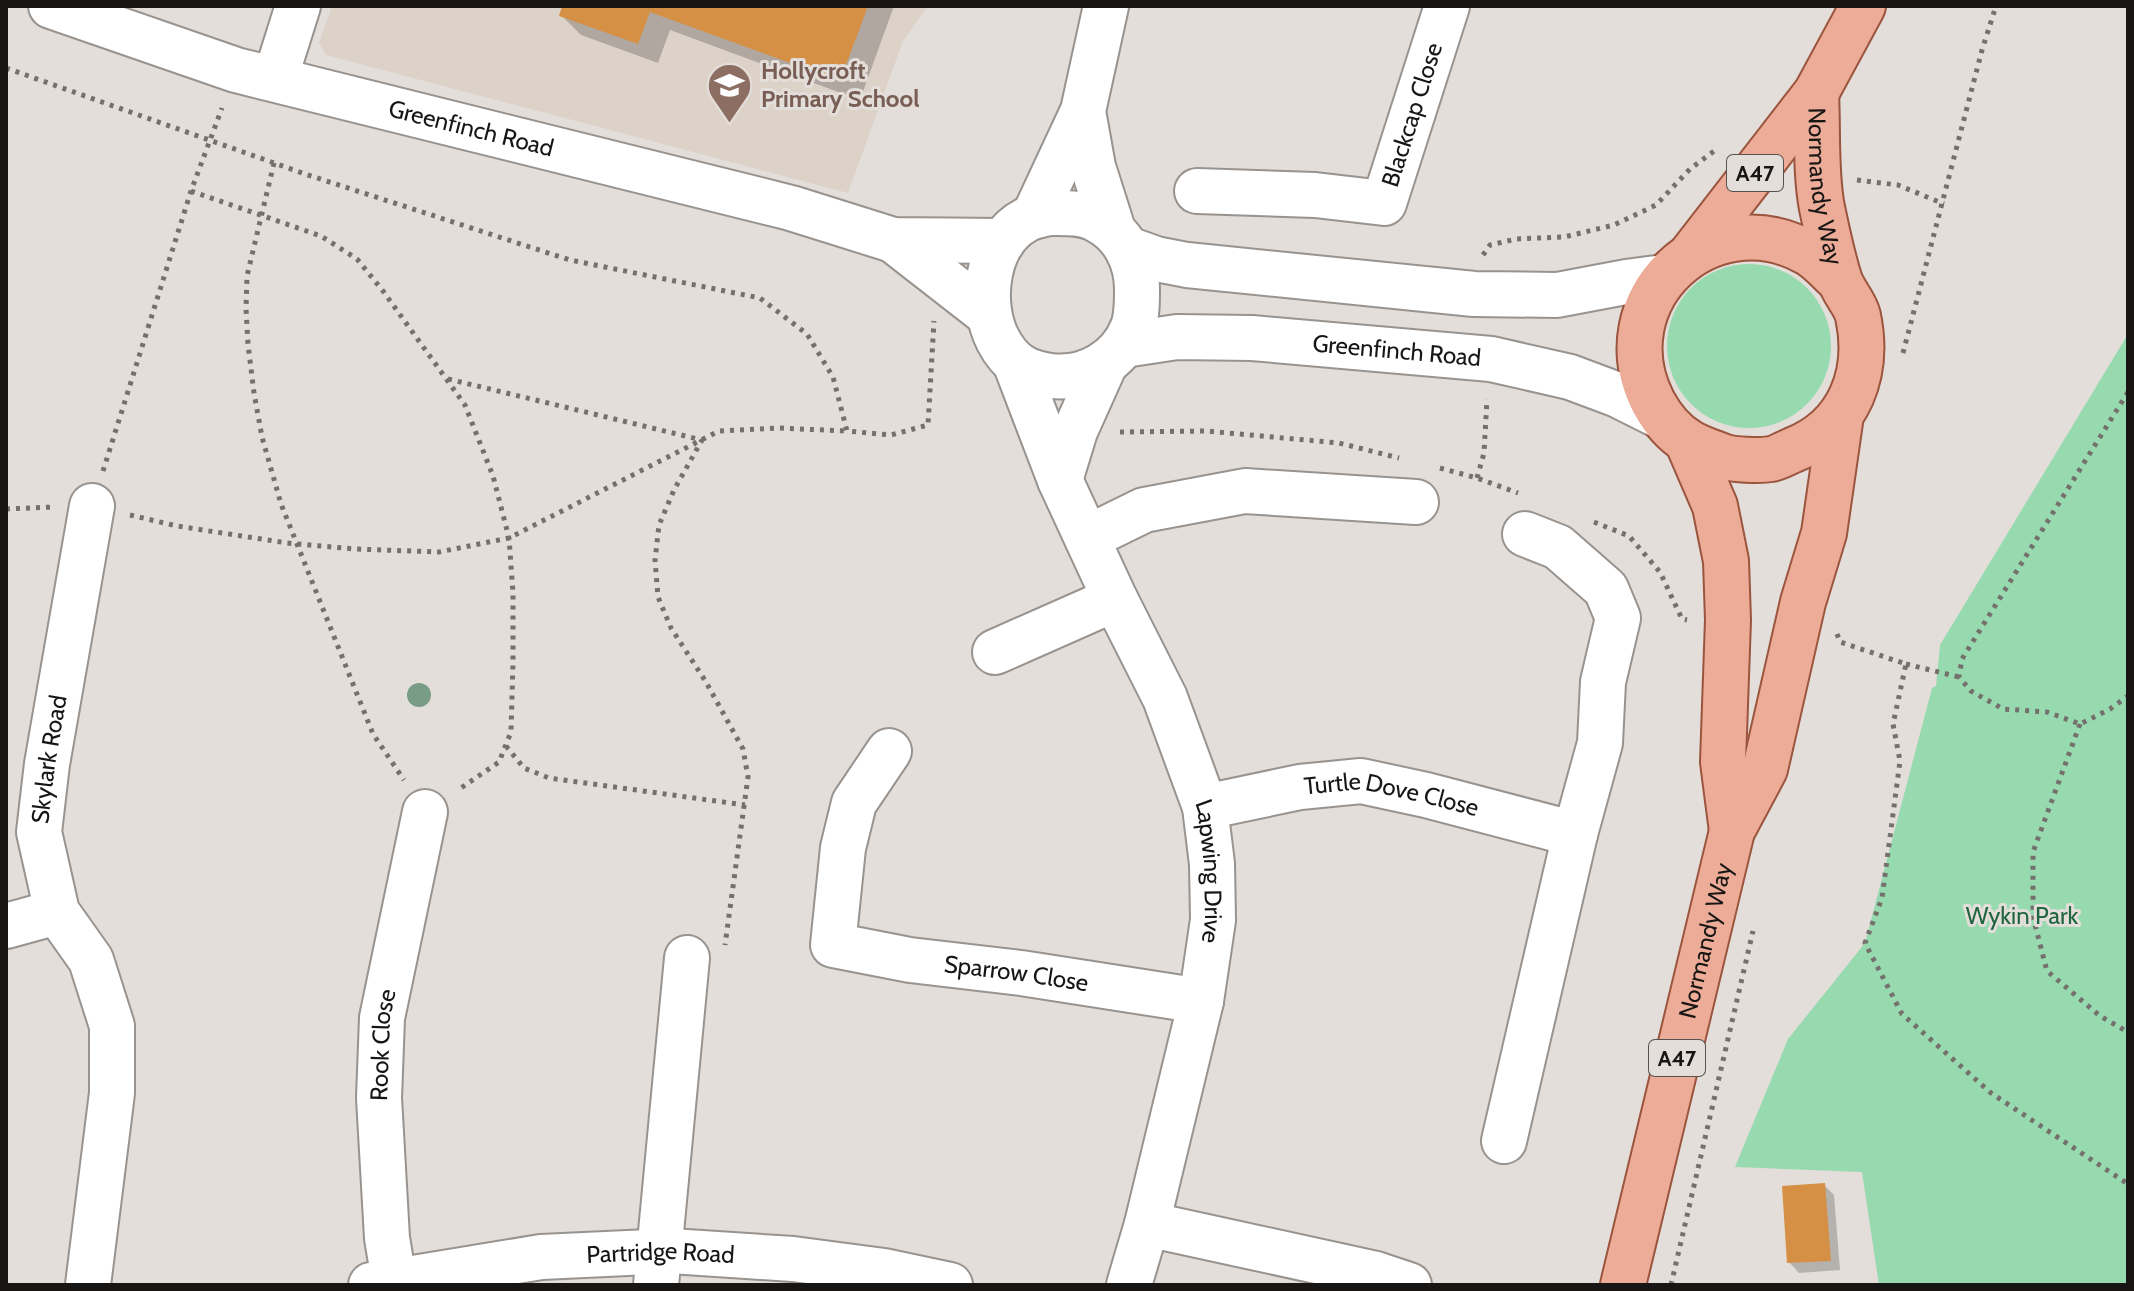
<svg xmlns="http://www.w3.org/2000/svg" width="2134" height="1291" font-family="Cabin,sans-serif">
<style>
.built{fill:#ddd2c8}
.green{fill:#97dab0}
.shadow{fill:#0003}
.building{fill:#d59045}
.lines{fill:none;stroke-linecap:round;stroke-linejoin:round}
.minor-casing{stroke:#98938f;stroke-width:48}
.major-casing{stroke:#9b543d;stroke-width:48}
.path{stroke:#74716d;stroke-width:5;stroke-dasharray:4 6;stroke-linecap:butt}
.minor{stroke:#fff;stroke-width:44}
.major{stroke:#edac98;stroke-width:44}
.tree{fill:#789c86}
.labels{text-anchor:middle;stroke-width:6;stroke-linejoin:round;paint-order:stroke}
.shield{fill:#e3ded9;stroke:#55524f;stroke-width:2}
.shield-label{font-size:22px;font-weight:bold;fill:#181614}
.education-label{font-size:24px;font-weight:bold;fill:#785e54;stroke:#e3ded9;text-anchor:start}
.street-label{font-size:24px;fill:#181614;stroke:#e3ded9}
.park-label{font-size:24px;fill:#216642;stroke:#e3ded9}
</style>
<rect width="100%" height="100%" fill="#e3ded9"/>
<!-- built -->
<path class="built" d="M332,6h596l-25,35 -55,152 -522,-138 -7,-12z"/>
<!-- green -->
<path class="green" d="M1667 346a82 82 0 1 1 164 0a82 82 0 1 1-164 0Z
M2128,334v951h-249l-17,-113 -127,-5 53,-128 77,-96 67,-255 4,-2 4,-41z"/>
<!-- shadow -->
<path class="shadow" d="M565,6h329l-34,94 -190,-70 -12,33 -77,-28 -20,-20z
M1824,1185l10,10 6,75 -41,3 -10,-11z"/>
<!-- building -->
<path class="building" d="M562,6h306l-28,75 -190,-69 -12,32 -79,-28z
M1825,1183l6,78 -44,2 -5,-77z"/>
<g class="lines">
<defs>
<g id="minor">
<path id="s1" d="M51,6l185,64 555,138 102,32 110,1"/>
<path d="M275,79l23,-73"/>
<path d="M1083,111l10,56 20,63"/>
<path id="s2" d="M1197,191l118,4 69,8 63,-197"/>
<path d="M1049,213c16,0 34,-1 48,7 27,14 40,41 40,70 0,12 0,26 -4,37 -13,34 -47,53 -82,49 -26,-3 -41,-13 -53,-36 -19,-37 -12,-99 28,-120 7,-4 15,-5 23,-7z"/>
<path d="M1034,216l49,-105 23,-105"/>
<path d="M893,240l95,74"/>
<path d="M1128,249l28,10 31,6 287,29 83,1 69,-13 38,-5"/>
<path id="s3" d="M1124,345l53,-8 75,1 239,21 79,18 48,18 42,21"/>
<path id="s4" d="M1016,365l44,115 55,119 50,99 40,109 7,57 1,56 -12,81 -54,223 -18,61"/>
<path d="M1060,480l15,-49 30,-67"/>
<path d="M1087,538l57,-28 101,-19 171,11"/>
<path d="M995,652l120,-53"/>
<path id="s5" d="M889,751l-35,52 -11,45 -10,97 77,15 111,13 180,28"/>
<path id="s6" d="M1205,807l95,-20 61,-6 65,14 149,39"/>
<path d="M6,926l51,-14"/>
<path d="M1504,1141l71,-307 25,-91 3,-61 15,-64 -12,-29 -48,-42 -33,-13"/>
<path d="M1147,1224l229,50 33,11"/>
<path id="s7" d="M394,1280l-7,-42 -8,-140 3,-80 43,-206"/>
<path id="s8" d="M88,1285l24,-192v-67l-21,-66 -34,-48 -18,-80 8,-68 45,-258"/>
<path id="s9" d="M371,1285l170,-28 130,-6 122,8 91,12 66,14"/>
<path d="M656,1285l31,-327"/>
</g>
<g id="major">
<path id="s10" d="M1816,93c2,36 -1,79 6,115 5,23 10,48 17,70 4,14 16,25 19,38 12,57 -8,112 -65,134 -7,3 -15,8 -22,9 -11,2 -39,1 -49,-3 -10,-4 -23,-8 -33,-14 -15,-9 -28,-25 -36,-40 -52,-102 57,-204 155,-149 11,6 22,19 32,28"/>
<path d="M1692,253l124,-160 47,-87"/>
<path d="M1687,441l28,65 11,55 2,59 -5,142 9,69"/>
<path id="s11" d="M1623,1285l109,-454 33,-62 38,-167 21,-69 17,-118"/>
</g>
</defs>
<!-- minor casing -->
<use href="#minor" class="minor-casing"/>
<!-- major casing -->
<use href="#major" class="major-casing"/>
<!-- path -->
<path class="path" d="M6,68l302,107 262,85 190,38 47,36 26,43 14,54 44,4 37,-10 6,-104
M274,163l-27,113 -1,32 2,36 6,49 8,44 19,67 92,230 31,46
M1857,180l41,5 46,19
M191,191l130,45 36,23 26,32 82,114 28,71 16,62 4,55v69l-2,70 -12,30 -41,28
M1483,255l7,-10 26,-6 48,-2 50,-12 42,-20 34,-36 24,-18 5,1
M1903,353l79,-303 14,-44
M448,379l254,61 -28,50 -15,35 -4,35 3,37 13,31 35,54 37,67 5,28 -23,168
M2128,392l-166,267 -3,18 12,14 32,18 44,3 33,12 30,-15 18,-13
M1120,432l86,-1 133,12 60,15
M1440,468l37,10 41,15
M103,471l88,-280 31,-83
M1477,478l7,-25 3,-54
M6,509l47,-2
M130,515l47,11 110,17 68,6 84,3 70,-14 210,-107 59,-3 69,3
M1594,522l35,14 31,36 22,47 5,1
M1837,634l3,8 66,22 -13,60 7,37 -18,137 -17,45 37,71 89,79 137,91
M1906,664l53,13
M2080,724l-47,128v65l14,54 53,45 28,16
M506,746l18,22 25,10 196,27
M1671,1285l82,-354"/>
<!-- minor -->
<use href="#minor" class="minor"/>
<!-- major -->
<use href="#major" class="major"/>
</g>
<!-- trees -->
<circle class="tree" cx="419" cy="695" r="12"/>
<!-- icons -->
<defs>
<symbol id="school-pin" viewBox="-11 -11 22 30"><path d="M0 17L-7.5 6A9.5 9.5 0 1 1 7.5 6Z" fill="#8d6e63" stroke="#e3ded9"/><path d="M0-5L7-2L0 1L-7-2ZM-4 1L0 2.5L4 1V4Q0 6-4 4Z" fill="#fff"/></symbol>
</defs>
<g fill-rule="evenodd">
<use href="#school-pin" x="704" y="60" width="51" height="69"/>
</g>
<g class="labels">
<!-- shield labels -->
<g class="shield">
<rect x="1727" y="155" width="56" height="36" rx="6"/>
<rect x="1649" y="1040" width="56" height="36" rx="6"/>
</g>
<g class="shield-label">
<text x="1755" y="181">A47</text>
<text x="1677" y="1066">A47</text>
</g>
<!-- education labels -->
<g class="education-label">
<text x="761" y="79">Hollycroft<tspan x="761" dy="28">Primary School</tspan></text>
</g>
<!-- street labels -->
<g class="street-label">
<text dy="8" stroke="none"><textPath href="#s2" startOffset="280">Blackcap Close</textPath></text>
<text dy="8" stroke="none"><textPath href="#s1" startOffset="438">Greenfinch Road</textPath></text>
<text dy="8" stroke="none"><textPath href="#s10" startOffset="94">Normandy Way</textPath></text>
<text dy="8" stroke="none"><textPath href="#s3" startOffset="274">Greenfinch Road</textPath></text>
<text dy="8" stroke="none"><textPath href="#s8" startOffset="544">Skylark Road</textPath></text>
<text dy="8" stroke="none"><textPath href="#s6" startOffset="190">Turtle Dove Close</textPath></text>
<text dy="8" stroke="none"><textPath href="#s4" startOffset="546">Lapwing Drive</textPath></text>
<text dy="8" stroke="none"><textPath href="#s11" startOffset="354">Normandy Way</textPath></text>
<text dy="8" stroke="none"><textPath href="#s5" startOffset="392">Sparrow Close</textPath></text>
<text dy="8" stroke="none"><textPath href="#s7" startOffset="236">Rook Close</textPath></text>
<text dy="8" stroke="none"><textPath href="#s9" startOffset="292">Partridge Road</textPath></text>
</g>
<!-- park labels -->
<g class="park-label">
<text x="2022" y="924">Wykin Park</text>
</g>
</g>
<!-- border -->
<rect width="2134" height="1291" fill="none" stroke="#181614" stroke-width="16"/>
</svg>
